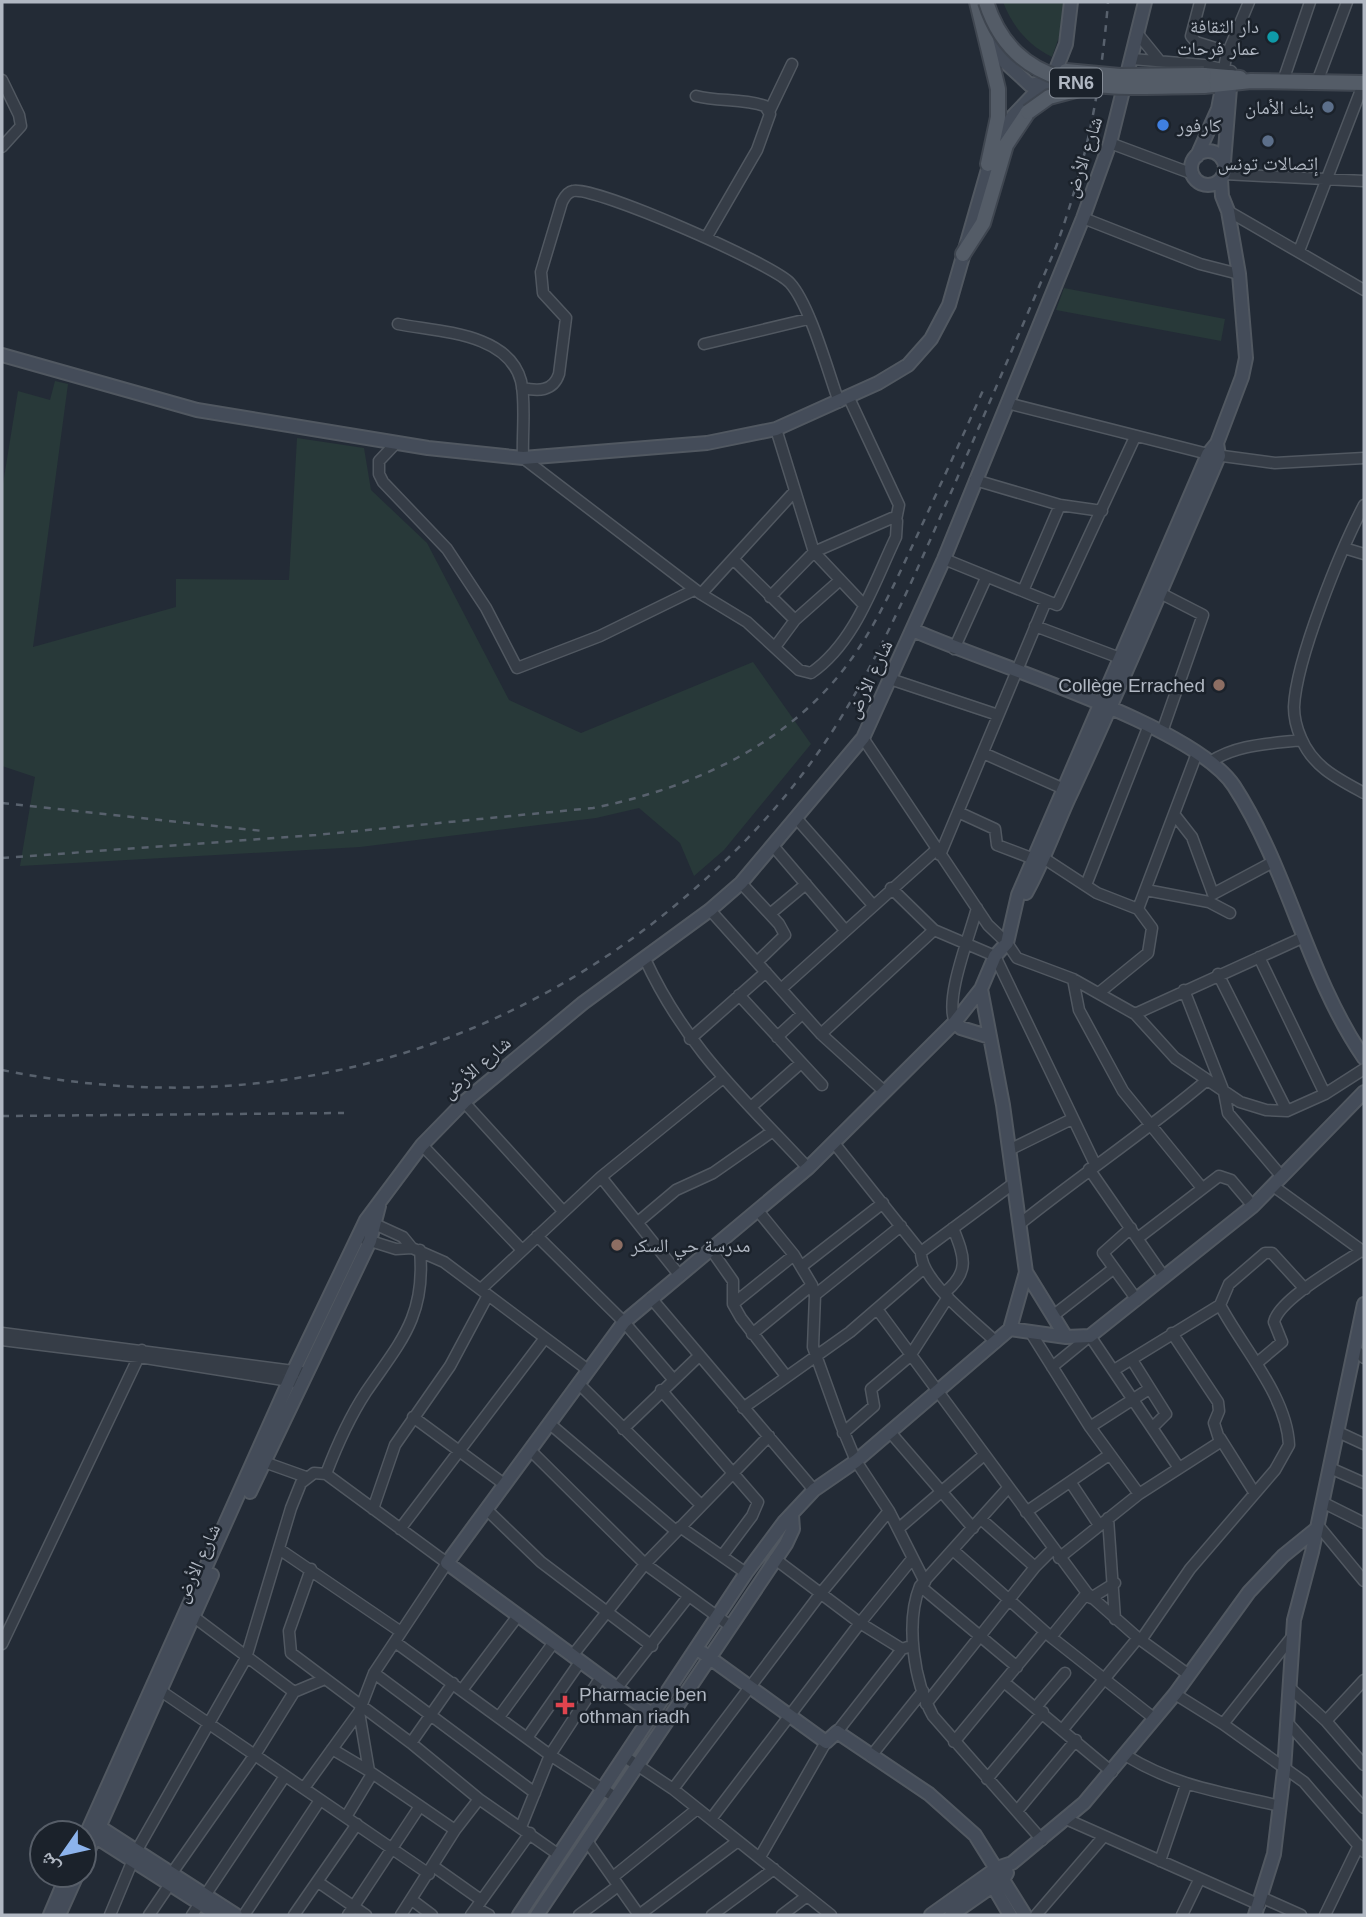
<svg xmlns="http://www.w3.org/2000/svg" width="1366" height="1917" font-family="Helvetica,'Noto Naskh Arabic',sans-serif">
<style>
.green{fill:#283939}
.lines{fill:none;stroke-linecap:round;stroke-linejoin:round}
.street-casing{stroke:#515861;stroke-width:13}
.secondary-casing{stroke:#515861;stroke-width:16}
.primary-casing{stroke:#3f4650;stroke-width:18}
.street{stroke:#363d47;stroke-width:10}
.secondary{stroke:#444c59;stroke-width:12}
.primary{stroke:#545c67;stroke-width:14}
.rail{stroke:#58616d;stroke-width:2.5;stroke-dasharray:7 7;stroke-linecap:butt}
.primary-bridge-casing{stroke:#3f4650;stroke-width:18;stroke-linecap:butt}
.primary-bridge{stroke:#545c67;stroke-width:14}
.culture-dot{fill:#0f9aa8;stroke:#1b222b;stroke-width:2.5}
.service-dot{fill:#5c6f8a;stroke:#1b222b;stroke-width:2.5}
.shop-dot{fill:#3f7fe0;stroke:#1b222b;stroke-width:2.5}
.education-dot{fill:#8d6e63;stroke:#1b222b;stroke-width:2.5}
.health-dot{fill:#e0444e;stroke:#1b222b;stroke-width:2.5}
.labels{text-anchor:middle;stroke-width:5;stroke-linejoin:round;paint-order:stroke}
.shield{fill:#1b222b;stroke:#848b95;stroke-width:2}
.shield-label{font-size:18px;font-weight:bold;fill:#b1b8c3}
.poi-label{font-size:19px;fill:#b1b8c3;stroke:#1b222b;text-anchor:end}
.street-label{font-size:19px;fill:#b1b8c3;stroke:#1b222b}
</style>
<rect width="100%" height="100%" fill="#232b36"/>
<!-- green -->
<path class="green" d="M1003,2h62l-5,32 -8,23c-24,-12 -39,-30 -49,-55z
M1064,288l161,31 -4,22 -165,-31z
M55,381l13,3 -35,263 143,-40v-28l113,1 8,-142 67,10 7,42 56,53 82,157 72,33 172,-71 58,82 -87,106 -30,26 -14,-33 -41,-35 -43,10 -236,29 -340,19 15,-89 -33,-11v-276l16,-99 32,9z"/>
<g class="lines">
<defs>
<path id="street" d="M1200,2l-9,34 5,6 32,10
M1137,33l22,27
M1132,59l72,6 27,6
M1223,75l3,-18 23,-55
M2,80l17,35 2,11 -19,21
M1283,81l27,-79
M1317,82l30,-80
M696,96c23,6 46,2 69,10l5,8 -13,36 -51,88
M769,112l23,-48
M1110,143l83,31
M1224,174l140,7
M1228,211l136,79
M1083,218l117,46 39,10
M1299,251l65,-169
M398,324c39,8 110,8 123,57 5,20 1,54 2,77l178,136 93,-102
M704,344l104,-25
M522,388c16,3 31,4 37,-14l7,-56 -23,-25 -2,-21 21,-70c2,-4 5,-10 11,-11 22,-5 200,73 217,92 20,22 38,89 49,119
M849,398l50,107 -3,15
M1007,403l201,51 67,9 89,-5
M776,429l38,123 50,53
M396,443l-17,18v13l4,8 64,67 39,59 31,60 83,-32 94,-46
M975,480l85,25 42,6
M1364,505c-23,44 -68,154 -70,202 0,10 3,22 7,31 12,29 37,41 63,55
M1344,548l20,6
M733,559l62,61
M944,559l113,46 78,-168
M1023,591l37,-86
M1160,593l43,22 -41,117
M701,594l46,28 52,48 12,3c44,-30 63,-90 85,-136l1,-16 -5,-3 -78,34 -44,45
M1035,626l85,32
M775,647l20,-27 44,-39
M954,649l32,-71
M890,679l108,36
M863,738l125,187 19,18 10,15 56,21 62,35 40,44 65,44 26,8 21,1 38,-17 39,-25
M983,753l81,36
M1210,762c27,-18 59,-18 92,-22
M958,812l37,17 2,16 37,14
M1174,814l18,23 21,57 60,-32
M797,819l75,85
M774,847l70,82
M940,855l106,-254
M1045,859l52,34 41,16 14,19 -4,25 -48,39
M741,883l38,41 6,11 -28,27
M1086,885l63,-160
M891,888l43,42 61,26 100,208
M1146,890l63,12 21,11
M1138,909l59,-156
M710,910l111,124 64,58
M770,914l36,-30
M1259,957l66,137
M645,959c41,89 98,139 163,209
M1218,974l69,137
M1073,979l6,31 44,81 79,97
M781,989l155,-139
M1184,990l40,102 4,21 54,64
M739,995l83,90
M1135,1014l169,-77
M955,1022c-11,-23 15,-87 22,-114
M821,1034l113,-104
M777,1037l25,-23
M690,1039l76,-67
M464,1102l99,109
M751,1107l50,-44
M834,1143l87,109c-1,29 55,70 75,90
M422,1145l100,105
M1009,1150l63,-31
M1089,1169l75,108
M601,1177l79,99
M1273,1186l91,66
M759,1212l35,43 18,30 3,10 -2,52 28,78 15,36 33,50 36,71
M368,1221l35,16 9,11
M638,1222l38,-32 37,-17 60,-42
M1021,1223c61,-49 126,-92 186,-143
M1131,1228l-28,25 34,47
M537,1236l87,86 49,57
M1138,1238l81,-62 12,4 22,26
M364,1239l32,10 16,-1 32,14 144,108
M712,1251l21,30v23l8,14 45,58
M921,1252l93,-69
M802,1266l81,-63
M481,1289l120,-112 122,-99
M944,1293c27,-21 20,-37 9,-65
M815,1295l86,-69
M651,1298l163,192
M733,1304l61,-49
M877,1309l210,284 51,45 51,37
M1054,1315l59,-46
M2,1333l299,39
M1031,1333l59,94 49,67
M752,1334l60,-49
M2,1340l137,17 157,25
M1355,1349l9,9
M1132,1360l34,54 -13,13
M1257,1363l25,-21 -8,-20c5,-23 67,-57 87,-71
M1052,1367l38,-31 89,132
M1114,1370l106,-65 9,-21 36,-31h7l33,36
M579,1384l121,120
M661,1390l97,112 -6,14 -30,40
M743,1408l107,-76 74,-64
M413,1417l91,67
M550,1424l126,107
M1090,1427l59,-38
M623,1429l76,-73
M890,1432l83,96
M1338,1432l26,12
M843,1433l31,-27 -3,-17 39,-33 38,-59
M1220,1438l34,54
M530,1450l115,114 84,61
M264,1462l42,15
M1330,1468l34,15
M326,1474c11,-29 23,-56 40,-82 34,-50 60,-75 54,-142
M1071,1483l28,42
M1008,1488l-88,98c-15,37 -6,96 13,130l109,124
M1322,1502l42,21
M373,1509l22,-64 55,-79 38,-71
M486,1509l55,53 111,84
M1026,1512l83,-57
M1108,1518l7,101
M981,1519l54,48
M1317,1524l47,57
M680,1527l66,46
M400,1529l145,-191
M898,1529l86,-74
M279,1549l122,83
M954,1551l97,86 104,82
M1059,1558l80,-64 81,-52 -6,-19 5,-12 -1,-9 -46,-69
M775,1559l85,64 42,26
M311,1569l-22,62 2,22 120,90 68,56 80,56
M920,1586l97,81
M1091,1598l24,-15
M1051,1637l36,-44
M1141,1640l49,-71 85,-99 14,-25c-2,-49 -47,-98 -69,-140
M395,1642l155,113 65,42
M2,1644l140,-294
M572,1656l73,-92 124,-128
M374,1673l161,120
M1004,1682l108,90
M1289,1687l37,34 38,44
M616,1689l72,-92
M462,1690l55,-73
M161,1691l268,183
M294,1692l31,-13
M1175,1694l48,30 81,58 60,70
M926,1704l109,-137 18,-18
M1036,1707l29,-34
M359,1712l10,59 86,59
M499,1717l55,-75
M1326,1721l38,-41
M1287,1722l77,86
M1223,1724l68,-86
M1063,1729l75,-91
M837,1732l65,-83 6,-2
M527,1738l53,-76
M954,1742l91,-110
M411,1743l42,-60
M332,1749l37,22
M1125,1755c52,32 97,37 155,51
M871,1756l52,-65
M625,1757l48,32 158,126
M987,1779l56,-67
M673,1789l148,-196 68,-82
M1017,1811l59,-71
M346,1817l26,-43
M711,1819l149,-196 52,-64
M1066,1819l194,86
M521,1827l29,-72 51,-78
M587,1841l52,74 99,-74
M760,1857l66,-115
M1160,1861l26,-76
M433,1866l48,34
M172,1873l84,-120 38,-61 -100,-75
M613,1877l84,-68
M318,1882l48,33
M1263,1898l38,17
M412,1900l20,15
M476,1908l13,7
M110,1915l27,-65 109,-192 45,-150 10,-25 13,-10 12,1 121,89 -73,110 -15,39 -55,76
M149,1915l21,-31
M192,1915l93,-139
M244,1915l76,-115
M294,1915l63,-91
M348,1915l72,-109
M401,1915l54,-85 24,-31
M471,1915l59,-82
M579,1915l39,-29
M712,1915l62,-46
M782,1915l25,-19
M1036,1915l68,-79
M1182,1915l17,-35
M1325,1915l34,-70"/>
<path id="secondary" d="M988,32l17,30 25,23 17,-3
M1191 168a17 17 0 1 1 34 0a17 17 0 1 1-34 0Z
M1197,156l21,-47 5,-26
M1224,162l7,-86
M2,355l195,55 231,38 95,10 184,-15 69,-14 102,-46 30,-18 23,-26 18,-34 46,-160 18,-29 42,-44 11,-28 5,-42
M913,630c75,34 280,94 321,156 55,85 73,189 130,272
M1026,893c17,-30 28,-62 42,-93 48,-102 91,-205 136,-309l15,-35 -2,-13
M955,1022l6,6 29,9
M1026,1272l40,65
M1010,1329l56,8 24,-1 163,-130 111,-114
M250,1492l120,-251 9,-35
M703,1653l123,89 11,-10 92,62 46,41 50,80
M664,1723l-217,-160 177,-241 184,-154 147,-146 26,-33 14,-33 12,-13 11,-48 190,-441 9,-11 25,-66 4,-19 -7,-84 -11,-63 -6,-15 -1,-17
M95,1824l141,91
M91,1834l127,81
M84,1839l210,-469 72,-150 56,-75 42,-43 119,-99 127,-93 31,-27 122,-145 81,-179 139,-341 27,-75 35,-141
M84,1861l128,-286
M989,1879l21,36
M50,1915l17,-40
M59,1915l18,-40
M519,1915l227,-342 38,-51 30,-32 42,-29 154,-132 16,-57 -23,-167 -22,-116
M537,1915l249,-371 7,-15 -1,-14
M931,1915l66,-47 15,-5 72,-60 91,-109 74,-102 34,-36 32,-26
M951,1915l53,-37 3,-5
M1255,1915l19,-61 10,-84 10,-150 18,-68 52,-248"/>
<path id="primary" d="M977,2l21,87v28l-10,47
M1204,75l36,3
M1204,86l47,-5 113,2
M963,254l20,-31 23,-78 22,-33"/>
</defs>
<!-- street casing -->
<use href="#street" class="street-casing"/>
<!-- secondary casing -->
<use href="#secondary" class="secondary-casing"/>
<!-- primary casing -->
<use href="#primary" class="primary-casing"/>
<!-- street -->
<use href="#street" class="street"/>
<!-- secondary -->
<use href="#secondary" class="secondary"/>
<!-- primary -->
<use href="#primary" class="primary"/>
<!-- rail -->
<path class="rail" d="M2,803l261,28
M2,858l314,-23 277,-27c86,-17 173,-53 234,-119 41,-44 64,-98 89,-151 23,-50 46,-100 68,-150
M2,1070c236,48 464,-2 655,-150 65,-51 123,-110 169,-179 52,-78 89,-167 127,-253 34,-80 69,-161 103,-241 30,-83 45,-157 52,-245
M2,1116l342,-3"/>
<defs>
<path id="primary-bridge" d="M986,2c32,101 133,84 218,84
M1066,71l54,5 84,-1
M1028,112l21,-15 38,-10"/>
</defs>
<!-- primary-bridge casing -->
<use href="#primary-bridge" class="primary-bridge-casing"/>
<!-- primary-bridge -->
<use href="#primary-bridge" class="primary-bridge"/>
</g>
<!-- markers -->
<circle class="culture-dot" cx="1273" cy="37" r="7"/>
<g class="service-dot">
<circle cx="1328" cy="107" r="7"/>
<circle cx="1268" cy="141" r="7"/>
</g>
<circle class="shop-dot" cx="1163" cy="125" r="7"/>
<g class="education-dot">
<circle cx="1219" cy="685" r="7"/>
<circle cx="617" cy="1245" r="7"/>
</g>
<path class="health-dot" d="M561.5 1694.5h7v7h7v7h-7v7h-7v-7h-7v-7h7z"/>
<g class="labels">
<!-- shield labels -->
<rect class="shield" x="1050" y="68.5" width="52" height="29" rx="5"/>
<g class="shield-label">
<text x="1076" y="89">RN6</text>
</g>
<!-- poi labels -->
<g class="poi-label">
<text x="1259" y="33">دار الثقافة<tspan x="1259" dy="22">عمار فرحات</tspan></text>
<text x="1314" y="114">بنك الأمان</text>
<text x="1177" y="132" text-anchor="start">كارفور</text>
<text x="1268" y="170" text-anchor="middle">إتصالات تونس</text>
<text x="1205" y="692">Collège Errached</text>
<text x="631" y="1252" text-anchor="start">مدرسة حي السكر</text>
<text x="579" y="1701" text-anchor="start">Pharmacie ben<tspan x="579" dy="22">othman riadh</tspan></text>
</g>
<!-- street labels -->
<g class="street-label">
<text transform="translate(1083 157) rotate(-72)" y="7">شارع الأرض</text>
<text transform="translate(869 679) rotate(-65)" y="7">شارع الأرض</text>
<text transform="translate(476 1067) rotate(-41)" y="7">شارع الأرض</text>
<text transform="translate(197 1563) rotate(-66)" y="7">شارع الأرض</text>
</g>
</g>
<!-- border -->
<rect width="1366" height="1917" fill="none" stroke="#b1b8c3" stroke-width="7"/>
<!-- north arrow -->
<g transform="translate(63 1854) rotate(236)"><circle r="33" fill="#1b222b" stroke="#575e68" stroke-width="2"/>
<path d="M0-5L12 26L0 18L-12 26Z" fill="#8cb3ec"/>
<text y="-10" font-size="19" font-weight="bold" text-anchor="middle" fill="#b1b8c3">ش</text>
</g>
</svg>
